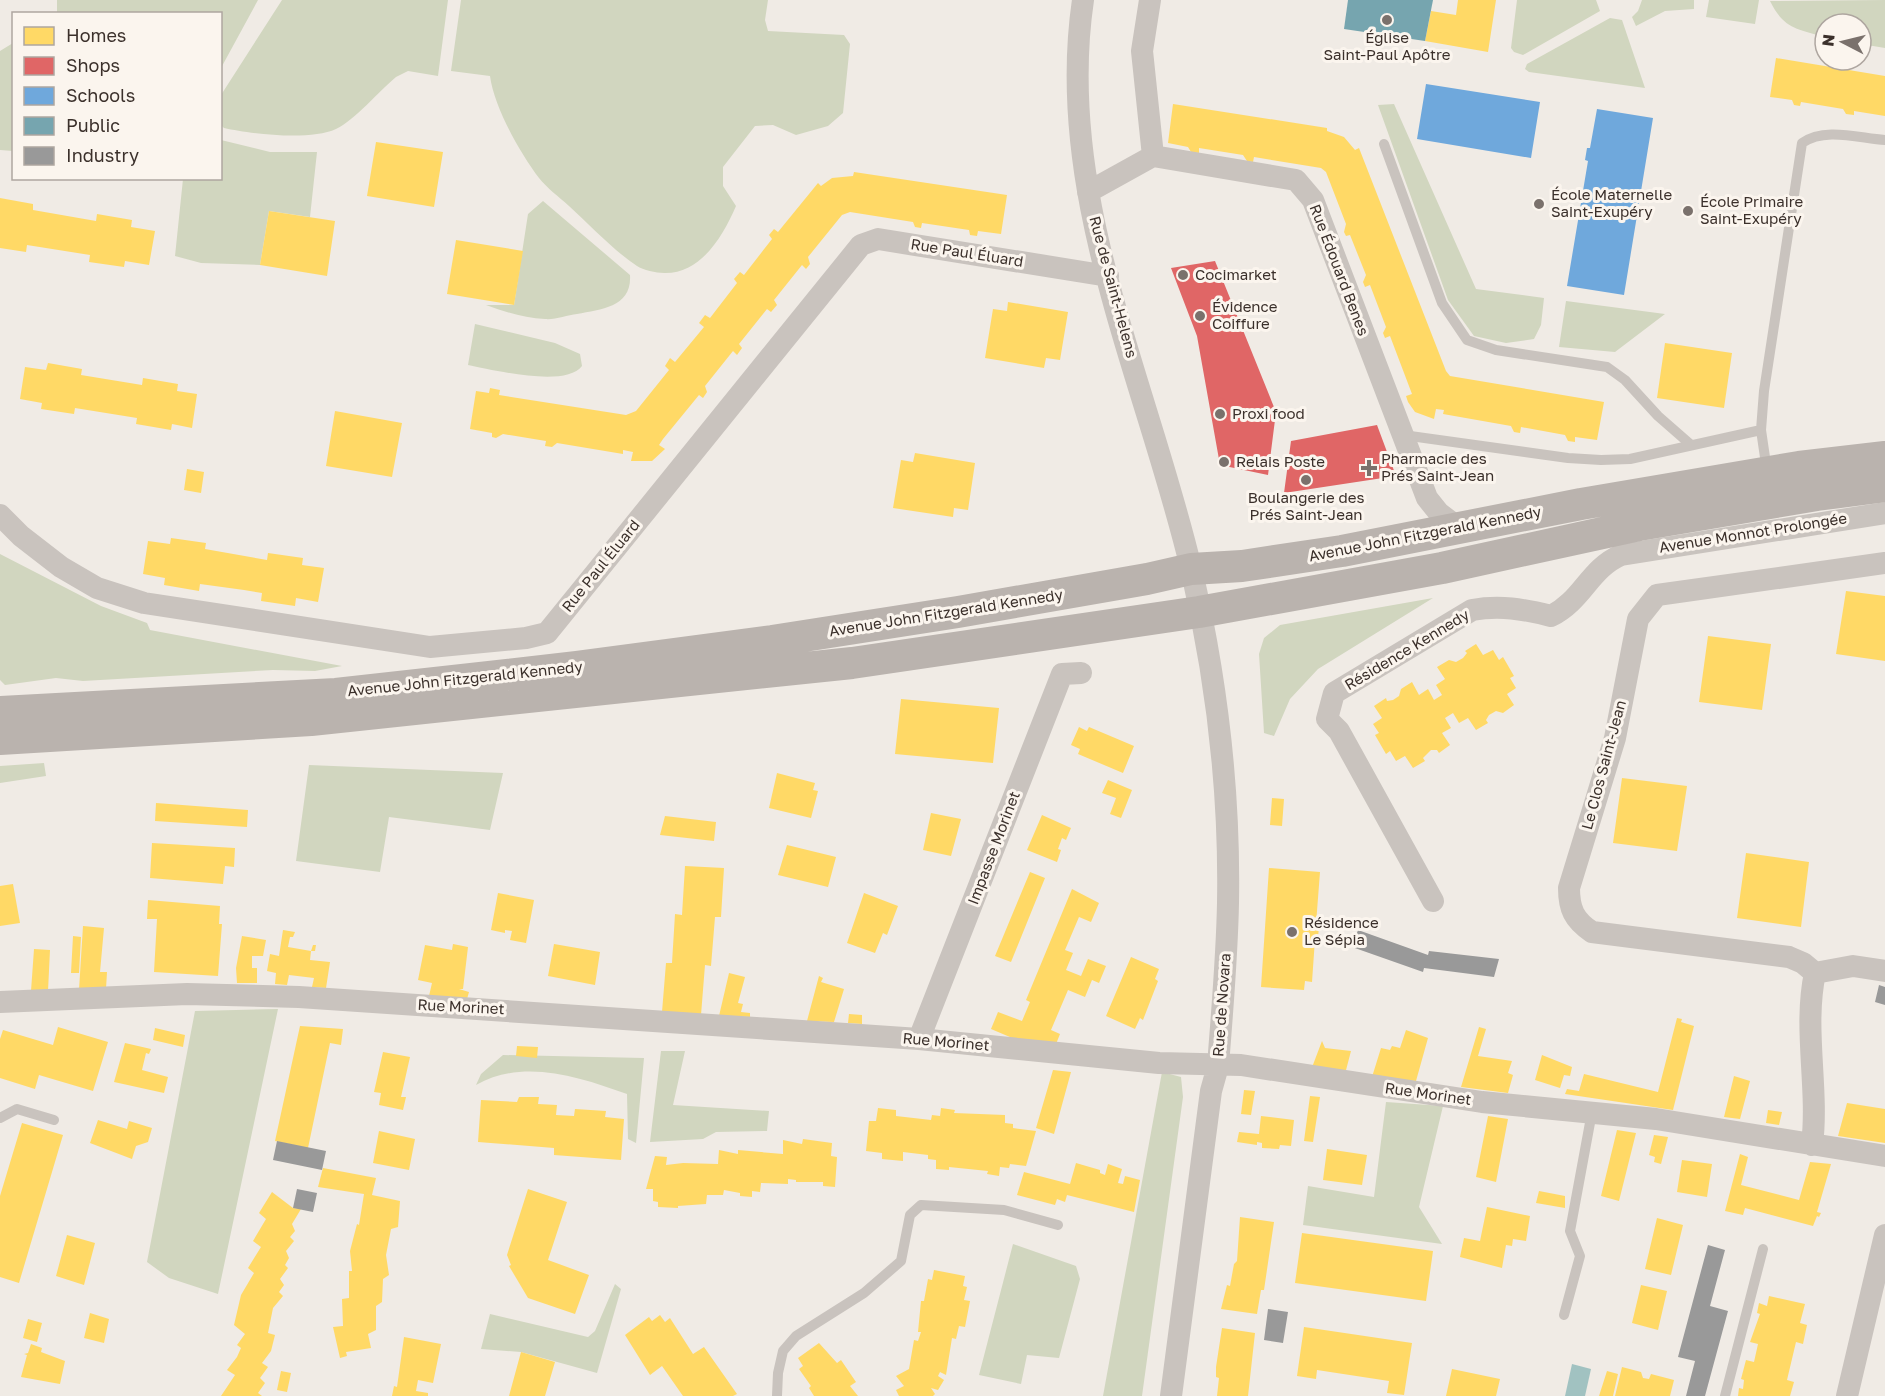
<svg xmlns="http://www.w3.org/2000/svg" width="1885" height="1396" font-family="'Golos Text',sans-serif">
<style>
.green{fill:#d1d6bf}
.water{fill:#a1c2c1}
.homes{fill:#ffd966}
.shops{fill:#e06666}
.schools{fill:#6fa8dc}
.public{fill:#76a5af}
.industry{fill:#999}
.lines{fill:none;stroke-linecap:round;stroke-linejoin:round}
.service{stroke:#c9c3be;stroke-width:10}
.minor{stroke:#c9c3be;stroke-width:22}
.secondary{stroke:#bab3ae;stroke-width:32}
.poi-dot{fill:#7a716c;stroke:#fbf5ee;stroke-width:2}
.labels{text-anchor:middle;stroke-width:6;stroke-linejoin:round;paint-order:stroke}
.poi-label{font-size:15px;fill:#3b302b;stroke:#fbf5ee;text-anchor:start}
.street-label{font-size:15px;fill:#3b302b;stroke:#fbf5ee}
</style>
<rect width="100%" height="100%" fill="#f0ebe5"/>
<!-- green -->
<path class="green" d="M57,0h201l-37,68 -1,-54 -163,-1z
M282,0h166l-10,76 -30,-5 -12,6c-16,13 -42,44 -60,52 -26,12 -85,5 -112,-1l-3,-3v-30z
M461,0h307l-3,20 3,11 76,4 6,9 -7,69 -15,13 -32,9 -23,-10 -18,1 -32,41v19l13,20c-13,30 -35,68 -72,67 -8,0 -21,-3 -27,-7 -24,-16 -46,-40 -68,-60 -10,-9 -22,-18 -30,-28 -19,-25 -45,-71 -49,-102l-39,-5z
M1517,0h79l4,11 -77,44 -9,-3 -3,-4z
M1642,0h52v9l-29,2 -29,15 -4,-9 6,-6z
M1709,0h50l-4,24 -49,-7z
M1885,0v48l-24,-4v-20h-36v13c-29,-8 -41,-8 -55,-36z
M1610,18l12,2 23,68 -116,-16 -4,-3 2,-5z
M13,43v108l-13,-1v-99z
M1394,104l82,185 68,9 -3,27 -7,14 -28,4 -32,-7 -26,-36 -70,-195z
M221,140l49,12h47l-7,65 -41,-6 -9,54 -59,-2 -26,-7 8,-77 37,-1z
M543,201l87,74c2,32 -28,34 -53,39 -10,1 -22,6 -32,5 -20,-1 -40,-7 -59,-14h28l14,-91z
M1566,301l99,13 -50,38 -56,-5z
M475,324l80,19 25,11 2,12c-16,22 -89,4 -114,-1z
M0,554l101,52 46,17 3,7 192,36 -27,5 -42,-1 -190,11 -27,-3 -51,7 -5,-5z
M1433,598l-115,71 -28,30 -16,37 -10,-3 -5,-79 5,-16 16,-13z
M44,763l2,13 -46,7v-17z
M309,765l194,8 -13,57 -101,-13 -9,55 -84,-11z
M278,1009l-60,285 -49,-16 -22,-16 48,-251z
M661,1051h24l-12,54 96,6 -2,20 -51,1 -13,7 -53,3z
M503,1055l141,3 -8,85 -8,-4 -1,-45c-48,-17 -103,-36 -151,-9l5,-11z
M1162,1072l19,5 2,20 -41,299h-39z
M1386,1102l57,4 -24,101 23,37 -139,-19 5,-39 66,11z
M1013,1244l63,22 4,13 -21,79 -32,-3 -6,29 -42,-9z
M615,1284l6,5 -24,84 -76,-21 -40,-3 9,-35 98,23 7,-6z"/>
<!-- water -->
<path class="water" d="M1572,1364l19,5 -6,27h-20z"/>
<!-- homes -->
<path class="homes" d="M1458,0h38l-8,52 -63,-11 6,-30 25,4z
M1776,58l109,18v40l-31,-5v4l-8,-1 -3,-5 -42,-7 -1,4 -6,-1 -2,-5 -22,-3z
M1173,104l154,24v3l17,6 11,13 4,-2 87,223 4,5 154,26 -7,38 -22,-3v5l-7,-1 -3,-6 -44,-8 -1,6 -6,-1 -3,-6 -68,-12 1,-4 -8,-1 -2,10 -19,-7 -7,-10 -2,-6 6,-2 -22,-58 -5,2 -2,-5 3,-6 -16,-42 -5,2 -2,-5 3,-7 -16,-40 -4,1 -2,-4 2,-8 -20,-52 -5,-4 -67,-11 -1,5 -6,-1 -4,-6 -44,-7v5l-8,-1 -3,-5 -20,-4z
M376,142l67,10 -9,55 -67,-11z
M854,172l153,23 -6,39 -23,-3 -1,5 -7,-1 -1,-5 -47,-7 -1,5 -6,-1 -2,-5 -63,-10 -8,3 -34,42 2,7 -4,5 -4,-4 -28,35 3,5 -6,7 -4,-3 -28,35 3,4 -5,7 -4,-4 -28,35 2,6 -4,6 -4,-3 -36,44 -4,6 6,4 -13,12h-21l2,-9 -10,-2v4l-66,-11 -5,4 -7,-1 1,-5 -43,-7 -7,4 -4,-1v-4l-22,-4 6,-38 13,2 1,-5 10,2 -1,5 127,20 10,-4 33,-41 -4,-4 5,-8 5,4 29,-35 -5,-4 6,-8 5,3 27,-35 -3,-4 6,-7 4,3 28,-36 -3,-4 5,-6 4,3 40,-49 3,3 11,-8 21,-2z
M0,198l33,6v6l63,11 1,-7 35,6 -1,7 24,4 -6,34 -24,-4 -1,6 -35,-5 1,-7 -63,-10 -1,7 -26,-4z
M269,211l66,10 -8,55 -67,-11z
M456,240l67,11 -9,54 -67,-11z
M1008,302l60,10 -8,48 -14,-2 -2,10 -59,-10 8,-49 14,2z
M1665,343l67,10 -8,55 -67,-10z
M48,363l34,6 -1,6 61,10 1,-7 35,6 -1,7 20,3 -5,34 -20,-4 -1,6 -35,-6 1,-6 -62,-10 -1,6 -33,-5 1,-6 -22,-4 5,-32 21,3z
M335,411l67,12 -10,54 -66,-11z
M915,453l60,10 -7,47 -14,-2 -1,9 -60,-9 8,-48 12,2z
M187,469l17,3 -3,21 -17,-3z
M171,538l35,5 -1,6 62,11 1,-7 35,5 -1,7 22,3 -6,34 -22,-4 -1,8 -34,-5 1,-8 -18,-3 -44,-6 -1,7 -35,-6 1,-7 -22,-4 5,-33 22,3z
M1846,591l39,5v65l-49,-7z
M1708,636l63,8 -9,66 -63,-8z
M1476,644l7,11 10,-5 6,10 4,-3 11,19 -4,2 6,10 -9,6 7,11 -11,8 -7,-2 -7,4 -3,5 2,3 -12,7 -8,-12 -9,5 -6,-10 -8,5 6,10 -9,5 8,12 -11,8 -2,-3h-6l-8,8 2,3 -12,7 -8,-12 -9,5 -6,-10 -4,3 -11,-19 4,-2 -6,-9 9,-6 -8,-12 12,-8 1,3 6,-1 6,-4 2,-7 11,-7 7,13 9,-6 6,11 8,-5 -6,-10 9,-6 -8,-12 12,-7 7,2 7,-4 4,-5 -2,-2z
M901,699l98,9 -6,55 -98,-9z
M1079,727l8,4 2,-4 45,19 -11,27 -45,-19 2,-5 -9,-4z
M777,773l38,10 -2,7 5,1 -7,27 -42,-10z
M1622,778l65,8 -10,65 -64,-8z
M1108,780l24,10 -11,28 -11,-4 6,-16 -14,-5z
M1272,798l12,1 -2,27 -12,-1z
M156,803l92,7 -1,17 -92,-6z
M931,813l30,6 -10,37 -28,-6z
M1042,815l29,13 -5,12 -4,-2 -4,11 3,1 -4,12 -30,-12z
M665,816l51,6 -2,19 -54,-6z
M152,843l83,5 -1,19 -9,-1 -2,18 -73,-6z
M787,845l49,12 -8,30 -50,-12z
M1746,853l63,9 -8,65 -64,-9z
M685,866l39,2 -3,49h-6l-4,49 -6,-1 -4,50 -39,-3 4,-49h6l3,-49 7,1z
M1269,868l51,4 -4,52 3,1 -1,14h-3l-3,43 -7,-1 -1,9 -43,-3z
M1030,872l15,6 -34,84 -16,-6z
M13,884l7,39 -20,3v-40z
M1072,889l27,14 -8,19 -12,-5 -14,33 8,3 -7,17 15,6 7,-17 18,7 -7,17 -7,-3 -7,17 -17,-7 -17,40 9,4 -4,10 -39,-4 -26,-11 7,-17 24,9 8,-19 -4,-2z
M498,893l36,7 -8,43 -16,-3 2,-9 -7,-1v3l-14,-3z
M864,893l34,13 -11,29 -4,-2 -8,20 -28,-10z
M148,900l72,6 -1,18h3l-4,52 -64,-4 3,-53h-10z
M83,926l21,2 -4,44h7l-1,17 -27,1z
M283,930l12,2 -2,5h-3l-2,10 23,4 2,-6h3l-1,6h-4l-1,9 20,2 -4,26 -14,-1 2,-9 -25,-3 -2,10 -12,-1 1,-11 -9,-2 3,-17 9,2z
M73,936l8,1 -2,36h-8z
M242,936l24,4 -3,16h-11v12h5v15h-20l-1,-15z
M453,944l15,3 -5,42h-4l10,3 -2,7 -38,-3 3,-13 -14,-3 7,-35 27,5z
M554,944l46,8 -5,33 -47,-9z
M34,949l16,1 -2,41h-17z
M1131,957l28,12 -4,10 3,2 -15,39 -3,-2 -5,11 -29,-13z
M729,973l16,4 -7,26 5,1 -2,8 9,1v4l-31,-1z
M819,976l4,2 -2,4 23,7 -10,33 -27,-1z
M849,1014l13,1v9l-14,-1z
M1677,1018l5,1 -1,3 13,4 -21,84 -108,-16 2,-5 12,2 5,-17 74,18z
M300,1026l43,3 -2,16 -11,-2 -22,105 -33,-7z
M58,1027l50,15 -15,49 -54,-16 -4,14 -35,-11v-39l3,-9 50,15z
M1479,1027l7,2 -8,27 34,5 -4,12 5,2 -5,18 -47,-6z
M155,1028l30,7 -2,12 -30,-7z
M1406,1030l22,8 -12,43 -44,-4 9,-29 9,2 2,-4 8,2z
M1322,1041l3,7 26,3 -6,23 -34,-4z
M125,1043l26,6 -2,5 -3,-1 -4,17 26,7 -4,16 -50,-11z
M517,1046l21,1 -1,11 -21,-2z
M383,1052l27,5 -9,40h5l-3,13 -24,-5 2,-12 -7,-1z
M1542,1055l30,12 -2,9 -6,-1 -4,13 -25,-8z
M1053,1070l18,2 -17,62 -18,-6z
M1734,1076l16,5 -10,38 -16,-2z
M1244,1090l11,1 -4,24 -10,-1z
M1310,1096l10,1 -7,45 -9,-1z
M519,1097h20l-1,7 19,1 -1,10 18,1 1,-7 31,2 -1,6 19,2 -3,41 -67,-5v-7l-76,-6 3,-42 36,2z
M1847,1103l38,6v34l-47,-7z
M878,1108l18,2v6l35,4 1,-5 8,1 1,-8 14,2 -1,3 51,2v8l8,1v4l23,3 -10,35 -16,-2 -1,4 -9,-1 -1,9 -12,-2 1,-3 -39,-4v3l-13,-1v-9l-8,-1v-4l-25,-3v9l-21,-2v-6l-16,-2 3,-30h7z
M1768,1110l14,2 -3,13 -13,-2z
M1261,1116l33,4 -3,26 -11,-1 -1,4 -17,-1v-5l-5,-1v3l-20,-3 2,-10 20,2z
M1488,1116l20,3 -12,63 -20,-5z
M98,1120l29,9 2,-8 23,7 -4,14 -12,4 -4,13 -42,-16z
M22,1123l41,12 -44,148 -19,-6v-81z
M1617,1130l19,3 -17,68 -18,-5z
M379,1131l36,8 -6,31 -36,-7z
M1654,1135l14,2 -7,27 -7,-2 1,-5 -6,-2z
M803,1139l29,4 -1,13 6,1 -2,30 -12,-1v-4h-27v-2l-8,-1v5l-27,-1 -1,9 -8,-1v6l-12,-1v-3l-16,-3 -1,5h-16l-1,9 -28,2v2l-20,-1v-5l-5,-1v-12h-7l9,-33 12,1 -1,8 17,-2 35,1 1,-14 19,4v-4l45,4v-14l19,4z
M1327,1149l40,6 -5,30 -39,-5z
M1740,1154l8,3 -7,28 58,15 11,-38 21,2 -14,48 4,1 -2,4 -2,-1 -4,10 -68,-18 -2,7 -18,-4z
M1682,1160l30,4 -5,33 -30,-5z
M1076,1163l24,7v3l5,2 3,-11 14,5 -4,14 5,1 2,-8 15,4 -6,32 -67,-17 -2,7 -8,-3 -2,6 -38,-10 7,-23 46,12z
M323,1168l53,10 -4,17 28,6 -2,26 -7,2 -5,26 3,20 -6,4 -1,23 -6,4v24l-8,4 3,14 -25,4 1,4 -7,2 -7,-31 10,-1 -1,-27 7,-1v-27h3l-2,-20 7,-27 2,1 5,-31 -46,-7z
M528,1189l39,13 -19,58 41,15 -14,39 -47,-16 -19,-32 2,-1 -4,-10z
M1539,1191l26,5v12l-29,-5z
M272,1192l21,16 8,1 -9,15 3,7 -5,6 4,4 -8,10 3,7 -4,7 3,3 -8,11 4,6 -5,7 4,4 -10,12 -5,25 7,2 -4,16 -9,12 6,4 -8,11 5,5 -7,10 4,3h-41l14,-21 -8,-5 10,-13 4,-9 -4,-3 8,-11 -11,-9 7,-30 13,-22 -6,-5 13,-21 -8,-6 13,-22 -7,-6z
M1487,1207l43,9 -4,25 -13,-2 -1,7 -6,-1 -4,23 -42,-11 4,-19 16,3z
M1240,1217l34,5 -10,68h-3l-4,24 -36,-5 6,-24 3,1 4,-22 3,-3z
M1657,1218l26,7 -12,50 -26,-6z
M1302,1233l131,18 -7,50 -131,-18z
M67,1235l28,8 -11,42 -28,-9z
M934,1270l31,6 -2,10 4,1 -3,13 6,1 -5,26 -6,-1 -3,13 -4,-1 -6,37 -6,-3 -2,4 6,4 -6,10 -7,-2 4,6 -2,2h-34l-3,-6 8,-4 -8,-10 13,-7 5,-29 4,1 3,-9h-3l3,-31h3l4,-22 4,1z
M1641,1285l26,6 -9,39 -26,-7z
M1769,1296l36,8 -5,19 7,2 -4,19 -7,-2 -9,38 7,2 -4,14h-52l1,-8 4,1 1,-9 -3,-1 5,-19 8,2 4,-18 -8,-2 10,-28 -3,-1 2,-10 8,3z
M90,1313l19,6 -5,24 -20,-5z
M660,1315l5,7 5,-4 23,36 11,-7 33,47 -4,2h-50l-21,-30 -12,9 -25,-40 24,-18 3,4z
M28,1319l14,4 -5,19 -14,-4z
M1304,1327l108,16 -8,52 -17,-2 2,-12 -72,-11 -1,9 -19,-3z
M1222,1328l33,5 -7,63h-31l2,-18 -3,-1v-10z
M404,1337l37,7 -8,39 -15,-3 -2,11 12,2v3h-36l2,-10 3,1z
M819,1343l18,20 4,-3 15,22 -6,4 8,10h-44l-5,-8 2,-2 -12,-17 4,-3 -5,-8z
M31,1344l11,4 -1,4 24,9 -5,23 -39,-7 6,-22 -3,-1 4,-1z
M521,1352l34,10 -10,34h-36z
M1622,1367l19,5 2,6 6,1 2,-5 23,6 -4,16h-55z
M1452,1369l48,10 -4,17h-50z
M281,1371l10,2 -4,19 -10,-2z
M1607,1371l11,3 -5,22h-14z"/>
<!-- shops -->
<path class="shops" d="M1215,261l61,151 -8,63 -48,-10 -23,-129 -26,-68z
M1377,425l19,51 -112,17 7,-52z"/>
<!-- schools -->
<path class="schools" d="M1426,84l114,18 -9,56 -114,-19z
M1597,109l56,9 -29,177 -57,-9 21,-125 -3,-1 2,-12h3z"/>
<!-- public -->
<path class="public" d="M1348,0h85l-8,41 -81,-12z"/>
<!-- industry -->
<path class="industry" d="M1358,930l70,25 1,-4 70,8 -5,18 -70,-9 -1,4 -71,-25z
M1879,985l6,2v18l-10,-3z
M277,1141l49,10 -4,19 -49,-10z
M297,1189l20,4 -4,19 -20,-4z
M1708,1245l17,5 -15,56 18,5 -23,85h-19l9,-35 -17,-4z
M1268,1309l20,3 -5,31 -19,-3z"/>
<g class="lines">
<!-- service -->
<path class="service" d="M1384,144l58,159 25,37 29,10 111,17 18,13 33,36 32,28
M1403,435l165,23 33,2 29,-1 131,-29
M1767,471l-6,-41 3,-39 38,-248c23,-16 56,-5 83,-3
M0,1118l17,-9 37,11
M1564,1315l16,-59 -10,-25 22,-119
M777,1396l1,-23 5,-22 13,-15 68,-43 37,-32 9,-46 11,-10 83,5 54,15
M1725,1396l38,-147"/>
<!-- minor -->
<path class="minor" d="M1083,0c-29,195 64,382 108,568 25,108 39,224 37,335 -1,55 -6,109 -10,163l-7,25 -40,305
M1150,0l-8,51 11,105
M1088,192l65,-36 143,24 17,20 114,298 12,15 21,16
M0,515l21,21 40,31 36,21 47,15 286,44 96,-9 21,-5 314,-388 17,-6 230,37
M1433,901l-94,-170 -12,-12 7,-26 138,-83c28,-5 51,-1 79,6 32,-16 38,-47 70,-61l264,-42
M1815,973l-12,-10 -14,-6 -197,-25c-18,-12 -23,-23 -23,-44l46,-150 23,-119 19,-24 228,-32
M1815,973l38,-7 32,5
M0,1002l187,-8 112,3 620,42 240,24 82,2 241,37 174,17 229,37
M919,1039l143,-365 19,-1
M1812,1145c7,-57 -9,-116 3,-172
M1847,1396l38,-161"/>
<!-- secondary -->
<path class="secondary" d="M0,712l336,-18 241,-27 195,-26 186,-29 189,-33 44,-10 51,-3 100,-15 239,-47 218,-37 86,-10
M0,739l311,-19 541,-57 347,-51 243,-44 197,-43 178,-30 68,-9"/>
</g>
<!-- markers -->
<g class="poi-dot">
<circle cx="1387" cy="20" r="6"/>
<circle cx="1539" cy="204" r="6"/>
<circle cx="1688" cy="211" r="6"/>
<circle cx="1183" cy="275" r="6"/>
<circle cx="1200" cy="316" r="6"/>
<circle cx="1220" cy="414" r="6"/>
<circle cx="1224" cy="462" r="6"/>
<path d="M1366 459h6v6h6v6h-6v6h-6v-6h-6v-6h6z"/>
<circle cx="1306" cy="480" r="6"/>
<circle cx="1292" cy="932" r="6"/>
</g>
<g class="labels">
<!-- poi labels -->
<g class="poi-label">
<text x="1387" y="43" text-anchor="middle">Église<tspan x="1387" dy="17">Saint-Paul Apôtre</tspan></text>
<text x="1551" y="200">École Maternelle<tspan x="1551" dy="17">Saint-Exupéry</tspan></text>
<text x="1700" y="207">École Primaire<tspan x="1700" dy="17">Saint-Exupéry</tspan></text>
<text x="1195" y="280">Cocimarket</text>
<text x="1212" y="312">Évidence<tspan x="1212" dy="17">Coiffure</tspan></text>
<text x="1232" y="419">Proxi food</text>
<text x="1381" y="464">Pharmacie des<tspan x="1381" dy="17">Prés Saint-Jean</tspan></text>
<text x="1236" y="467">Relais Poste</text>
<text x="1306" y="503" text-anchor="middle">Boulangerie des<tspan x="1306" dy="17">Prés Saint-Jean</tspan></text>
<text x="1304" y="928">Résidence<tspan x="1304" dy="17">Le Sépia</tspan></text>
</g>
<!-- street labels -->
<g class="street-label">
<text transform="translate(967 253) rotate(9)" y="5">Rue Paul Éluard</text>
<text transform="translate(1339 270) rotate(69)" y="5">Rue Édouard Benes</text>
<text transform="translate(1113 287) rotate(75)" y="5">Rue de Saint-Helens</text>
<text transform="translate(1753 533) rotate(-9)" y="5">Avenue Monnot Prolongée</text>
<text transform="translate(1425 534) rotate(-11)" y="5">Avenue John Fitzgerald Kennedy</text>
<text transform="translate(601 566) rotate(-51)" y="5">Rue Paul Éluard</text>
<text transform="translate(946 613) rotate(-9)" y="5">Avenue John Fitzgerald Kennedy</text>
<text transform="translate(1407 650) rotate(-31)" y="5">Résidence Kennedy</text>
<text transform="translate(465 679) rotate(-6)" y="5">Avenue John Fitzgerald Kennedy</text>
<text transform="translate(1604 765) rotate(-75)" y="5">Le Clos Saint-Jean</text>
<text transform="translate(994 848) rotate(-69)" y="5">Impasse Morinet</text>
<text transform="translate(1222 1005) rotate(-86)" y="5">Rue de Novara</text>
<text transform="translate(461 1007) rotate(3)" y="5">Rue Morinet</text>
<text transform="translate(946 1042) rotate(5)" y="5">Rue Morinet</text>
<text transform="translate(1428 1094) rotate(8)" y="5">Rue Morinet</text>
</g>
</g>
<!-- legend -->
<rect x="12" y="12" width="210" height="168" fill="#fbf5ee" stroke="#aea6a0" stroke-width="1.5"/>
<rect x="24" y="27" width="30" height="18" fill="#ffd966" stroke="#aea6a0" stroke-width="1.5"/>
<text x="66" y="42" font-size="18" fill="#3b302b">Homes</text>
<rect x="24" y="57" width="30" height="18" fill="#e06666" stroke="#aea6a0" stroke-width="1.5"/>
<text x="66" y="72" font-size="18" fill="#3b302b">Shops</text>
<rect x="24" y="87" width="30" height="18" fill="#6fa8dc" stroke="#aea6a0" stroke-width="1.5"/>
<text x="66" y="102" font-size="18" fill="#3b302b">Schools</text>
<rect x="24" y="117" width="30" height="18" fill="#76a5af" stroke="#aea6a0" stroke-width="1.5"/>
<text x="66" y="132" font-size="18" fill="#3b302b">Public</text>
<rect x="24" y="147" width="30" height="18" fill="#999999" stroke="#aea6a0" stroke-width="1.5"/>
<text x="66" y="162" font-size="18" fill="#3b302b">Industry</text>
<!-- north arrow -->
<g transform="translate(1843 42) rotate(277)"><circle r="28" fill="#fbf5ee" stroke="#aea6a0" stroke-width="1.5"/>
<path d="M0-4.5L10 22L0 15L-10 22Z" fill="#7a716c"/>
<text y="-9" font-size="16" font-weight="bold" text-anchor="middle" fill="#3b302b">N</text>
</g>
</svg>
